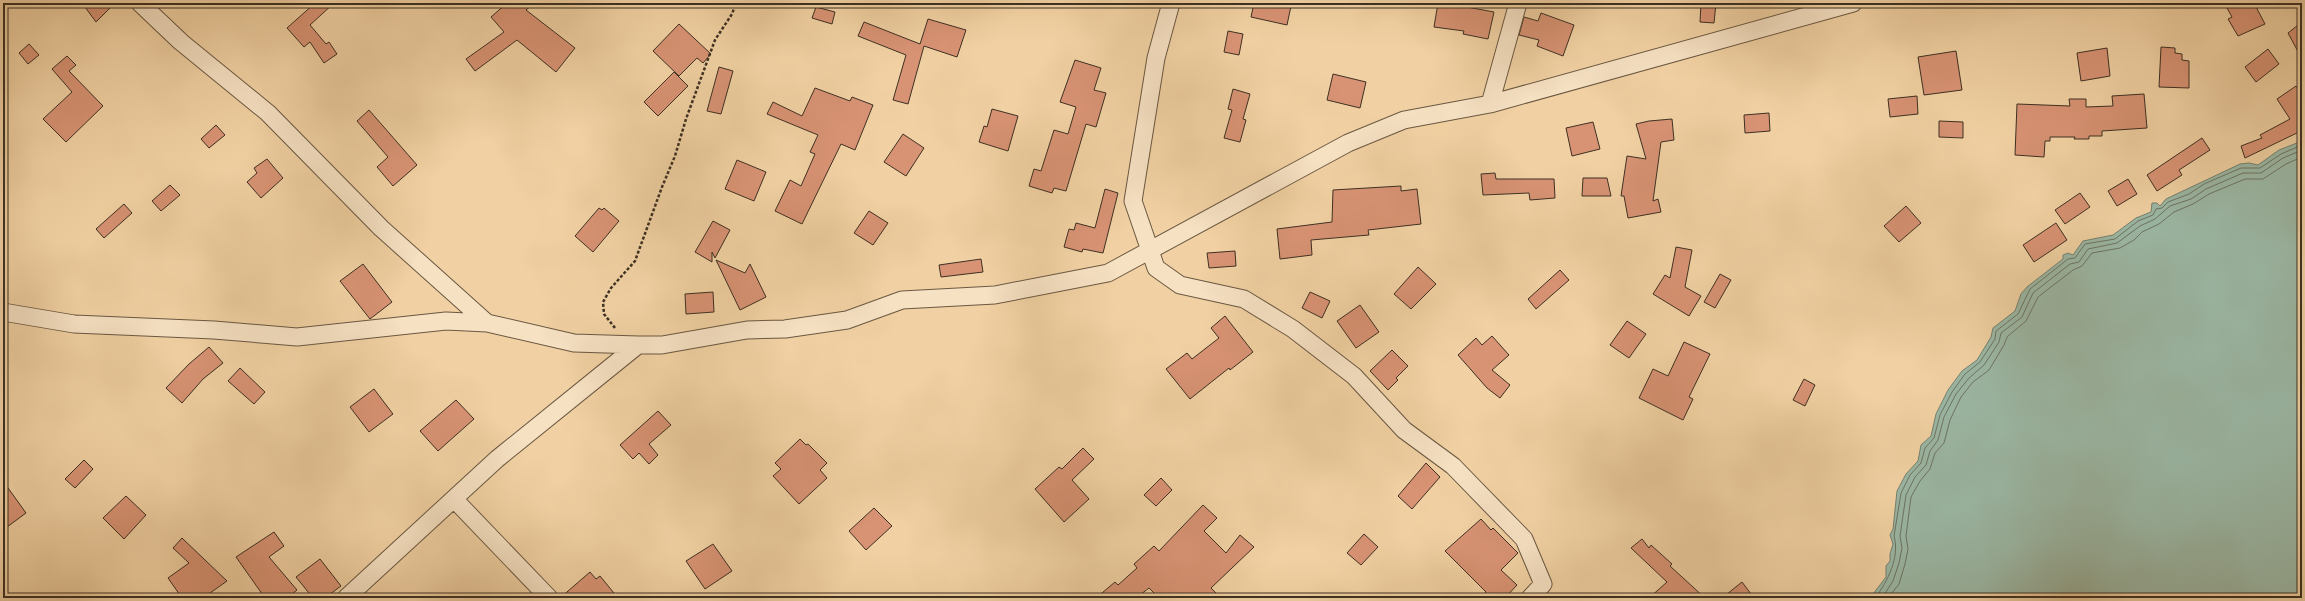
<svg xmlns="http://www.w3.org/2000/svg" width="2305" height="601" font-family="'Libre Bodoni',serif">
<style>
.water{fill:#9bb7a4;stroke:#758170}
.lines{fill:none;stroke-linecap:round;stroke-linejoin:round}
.shore{stroke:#6c7463;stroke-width:1}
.building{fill:#d89374;stroke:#3d3022}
.minor-casing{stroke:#6a5842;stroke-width:19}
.path{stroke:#3d3022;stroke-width:2.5;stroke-dasharray:3 2;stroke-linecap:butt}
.minor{stroke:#f6e1c3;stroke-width:17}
</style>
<rect width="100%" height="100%" fill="#f1d1a3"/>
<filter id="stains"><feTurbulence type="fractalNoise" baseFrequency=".005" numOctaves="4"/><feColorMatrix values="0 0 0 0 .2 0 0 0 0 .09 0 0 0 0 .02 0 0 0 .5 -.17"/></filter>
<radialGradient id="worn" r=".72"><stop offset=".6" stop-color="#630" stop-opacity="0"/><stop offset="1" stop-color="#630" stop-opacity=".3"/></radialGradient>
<!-- water -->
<path class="water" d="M2302,141v457h-432l16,-21v-11l4,-5v-7l3,-10 -3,-9 3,-6 4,-38 9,-17 12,-13 3,-16 10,-9 5,-22 12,-24 14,-19 15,-11 14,-23 2,-9 22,-17 6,-17 6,-7 36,-28v-4l5,-2 5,2 10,-14 30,-6 23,-17 15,-6 1,-9h5l3,3 6,-7 74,-35 9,-1 9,2 21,-15z"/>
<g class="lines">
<!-- shore -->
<path class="shore" d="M1875,598c13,-17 25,-41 19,-62l7,-43 9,-18 11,-12 4,-15 9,-10 6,-23 12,-23 13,-18 15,-12 15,-23 1,-8 22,-17 12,-25 38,-30 7,-1 10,-14 30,-5 23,-18 15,-6 3,-6 6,-1 6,-6 21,-8 15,-10 37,-16h19l21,-14 21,-9
M1882,598l11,-17 6,-18 3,-15 -2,-12 6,-41 9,-18 11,-12 4,-14 8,-11 6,-23 12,-23 13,-16 15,-13 15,-23 2,-9 21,-16 11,-24 37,-29 9,-2 9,-13 29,-6 23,-17 15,-7 15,-13 21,-7 15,-10 37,-16h18l22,-15 19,-8
M1888,598l11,-14 6,-20 3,-15 -2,-13 5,-39 9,-16 10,-12 5,-16 9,-10 6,-23 11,-23 12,-15 16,-12 15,-25 3,-8 19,-16 12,-24 35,-27 9,-4 10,-13 28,-5 14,-8 8,-8 17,-8 15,-12 19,-8 16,-10 36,-15h18l23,-15 16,-7"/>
</g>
<!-- building -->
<path class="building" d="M82,3h33l-19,19z
M315,3h19l-24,22 16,19 3,-2 8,12 -13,9 -14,-21 -6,5 -17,-19z
M507,3h27l-8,7 49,38 -19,24 -39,-32 -42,31 -9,-12 38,-27 -13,-15z
M1254,3h23l14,3 -4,19 -36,-8z
M1438,3h30l-1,4 27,5 -6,27 -25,-5 1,-3 -30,-4z
M1701,3h15l-2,20 -14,-1z
M2235,3h19l11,21 -27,12 -10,-17 4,-2 -5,-9z
M816,7l19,5 -3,12 -20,-6z
M1541,13l33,12 -11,31 -26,-10 2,-6 -20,-5 5,-18 14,4z
M928,19l38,11 -9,27 -33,-11 -16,58 -15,-4 13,-45 -48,-19 6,-14 56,22z
M2302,22v37l-14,-26z
M679,24l32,30 -8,9 -6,-5 -18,18 -26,-25z
M1228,31l15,3 -4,21 -15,-3z
M29,44l10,11 -11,9 -9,-11z
M2161,47l14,1v5l7,1v6l7,1v27l-30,-1z
M2107,48l3,28 -29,5 -4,-28z
M2268,49l11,15 -23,18 -11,-15z
M1956,51l6,39 -38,5 -6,-38z
M67,56l9,9 -7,6 34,35 -37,36 -23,-23 29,-27 -20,-23z
M1075,60l26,8 -7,22 12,3 -10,34 -10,-3 -20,67 -12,-3 -2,5 -23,-7 5,-17 7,2 13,-41 14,4 8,-27 -16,-5z
M719,67l14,4 -12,43 -14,-3z
M674,72l14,14 -30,30 -14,-14z
M1333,74l33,8 -6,26 -33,-8z
M2296,86l6,8v42l-3,-4 -54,26 -4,-12 21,-8 -2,-3 30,-16 -13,-20z
M815,88l35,13 2,-4 21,8 -18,45 -14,-6 -39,80 -27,-13 15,-31 11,6 14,-32 -5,-2 8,-17 -51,-21 6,-12 29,14z
M1233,89l17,5 -7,25 3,1 -6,22 -16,-4 8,-28 -4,-1z
M2144,94l3,34 -45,3v5h-13v3h-15l1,-2h-25v4h-5l-1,16 -29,-2 2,-51 53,2 -1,-7h17v8l27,-1 -1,-10z
M1917,96l1,18 -28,3 -2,-18z
M992,109l26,7 -10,35 -29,-9 5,-16 3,1z
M369,110l48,55 -24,21 -16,-19 11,-10 -31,-36z
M1769,113l1,18 -25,2 -1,-18z
M1672,119l2,21 -13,2 -8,59 5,-2 3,13 -33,6 -4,-22h-3l6,-40 19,3 -10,-35 13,-3z
M1939,121l24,1v16l-24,-1z
M1593,122l7,27 -28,7 -6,-28z
M216,125l9,10 -16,13 -8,-9z
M903,134l21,14 -18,28 -22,-14z
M2202,138l8,12 -31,20 3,5 -25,16 -10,-16z
M267,159l16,19 -22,20 -14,-16 10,-9 -3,-5z
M737,160l29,12 -12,29 -29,-12z
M1495,173l1,6h58l1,19 -25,2 -1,-7 -46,2 -2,-21z
M1583,178h24l4,18h-29z
M2128,179l9,15 -20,12 -9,-15z
M170,185l10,10 -19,16 -9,-10z
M1401,186v5l16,-2 4,35 -53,6 1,5 -58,5 1,15 -32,4 -3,-30 55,-7 1,-32z
M1105,189l13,4 -15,60 -20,-4 -1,3 -18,-5 5,-18 5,1 2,-7 19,5z
M2080,193l10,14 -25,17 -10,-14z
M124,204l8,9 -28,25 -8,-9z
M1906,206l15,17 -22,19 -15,-16z
M599,208l3,2 2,-2 15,13 -26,31 -18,-16z
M869,211l19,12 -15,22 -19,-12z
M713,221l17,9 -15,28 -3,-6v10l-17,-10z
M2056,223l11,17 -33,22 -11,-17z
M1676,247l16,3 -7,37 16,9 -12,20 -36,-22 12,-19 5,3z
M1235,251l1,15 -27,2 -2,-15z
M981,259l2,13 -42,5 -2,-12z
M716,260l29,13 5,-9 16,33 -26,13z
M363,264l29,38 -22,17 -30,-38z
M1418,267l18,17 -25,25 -17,-15z
M1560,270l9,10 -33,29 -8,-10z
M1720,274l11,6 -16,28 -11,-6z
M713,292l1,20 -28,2 -1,-20z
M1310,292l20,9 -8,17 -20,-10z
M1360,305l19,27 -23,16 -19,-27z
M1225,316l28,36 -23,18 -1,-2 -39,31 -24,-30 21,-16 5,6 27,-21 -8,-10z
M1627,321l19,13 -17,24 -19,-13z
M1492,336l17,19 -17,15 18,15 -10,13 -13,-10 -29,-33 18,-17 6,7z
M1684,342l26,12 -21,43 4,2 -10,21 -44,-22 14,-29 15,7z
M209,347l14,16 -20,16 -21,24 -16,-15 23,-24z
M1392,350l16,16 -12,12 2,2 -10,10 -18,-19z
M240,368l25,24 -11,12 -26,-23z
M1804,379l11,6 -10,21 -12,-6z
M374,389l19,25 -24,18 -19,-25z
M456,400l18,19 -36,32 -18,-20z
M658,411l13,14 -22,19 9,11 -9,9 -10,-11 -6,6 -13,-14z
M800,439l6,6 2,-1 19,19 -7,7 7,8 -28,26 -26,-28 8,-7 -6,-6z
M1083,448l11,11 -22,21 17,19 -25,23 -29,-33 24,-22 3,2z
M84,460l9,9 -18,19 -10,-9z
M1426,463l14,14 -28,32 -14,-13z
M1161,478l11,12 -16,16 -12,-11z
M3,481l23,32 -23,17z
M126,496l20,19 -22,24 -21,-21z
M1203,505l14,13 -13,13 22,22 14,-18 14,12 -43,41 10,10h-62l-10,-10 -13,10h-40l19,-16 3,3 19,-17 -3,-4 20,-18 5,5z
M874,508l18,18 -26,24 -17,-19z
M1481,519l10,11 2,-2 25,25 -17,17 16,15 -12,13h-24l5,-6 -41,-41z
M274,532l10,14 -15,11 28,33 -10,8h-22l-29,-41z
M1364,534l14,13 -17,18 -14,-12z
M182,538l45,43 -24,17h-21l-14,-20 21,-15 -16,-15z
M1642,539l7,9 2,-3 21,19 -2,2 35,32h-56l18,-16 -36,-34z
M713,544l19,27 -27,18 -19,-28z
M320,559l21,27 -16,12h-12l-17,-21z
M590,572l6,7 4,-3 18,22h-58z
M1742,582l12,16h-32z"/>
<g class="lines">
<defs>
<path id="minor" d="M140,3l41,39 87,71 113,115 106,95
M1171,3l-15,55 -23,143 23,67 24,17 64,14 49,30 61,47 50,54 49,36 71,73 19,45 -13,14
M1490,104l28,-101
M3,312l71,12 140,6 83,7 149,-16 41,2 87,20 64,2h24l85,-15 38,-1 62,-9 55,-20 93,-5 113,-22 240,-130 56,-23 86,-16 363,-101
M454,499l95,99
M346,598l151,-139 141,-114"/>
</defs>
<!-- minor casing -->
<use href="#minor" class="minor-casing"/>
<!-- path -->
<path class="path" d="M615,328l-11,-14 -1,-12 8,-14 24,-27 27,-74 13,-31 11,-37 29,-79 17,-26 4,-11"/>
<!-- minor -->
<use href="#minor" class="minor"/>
</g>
<!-- margin -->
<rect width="2305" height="601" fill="none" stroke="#f1d1a3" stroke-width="16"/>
<rect x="4" y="4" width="2297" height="593" fill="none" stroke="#3d3022" stroke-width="2"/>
<rect x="8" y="8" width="2289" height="585" fill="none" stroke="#3d3022"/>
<rect width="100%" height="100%" filter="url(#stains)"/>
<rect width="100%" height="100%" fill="url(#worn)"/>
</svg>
